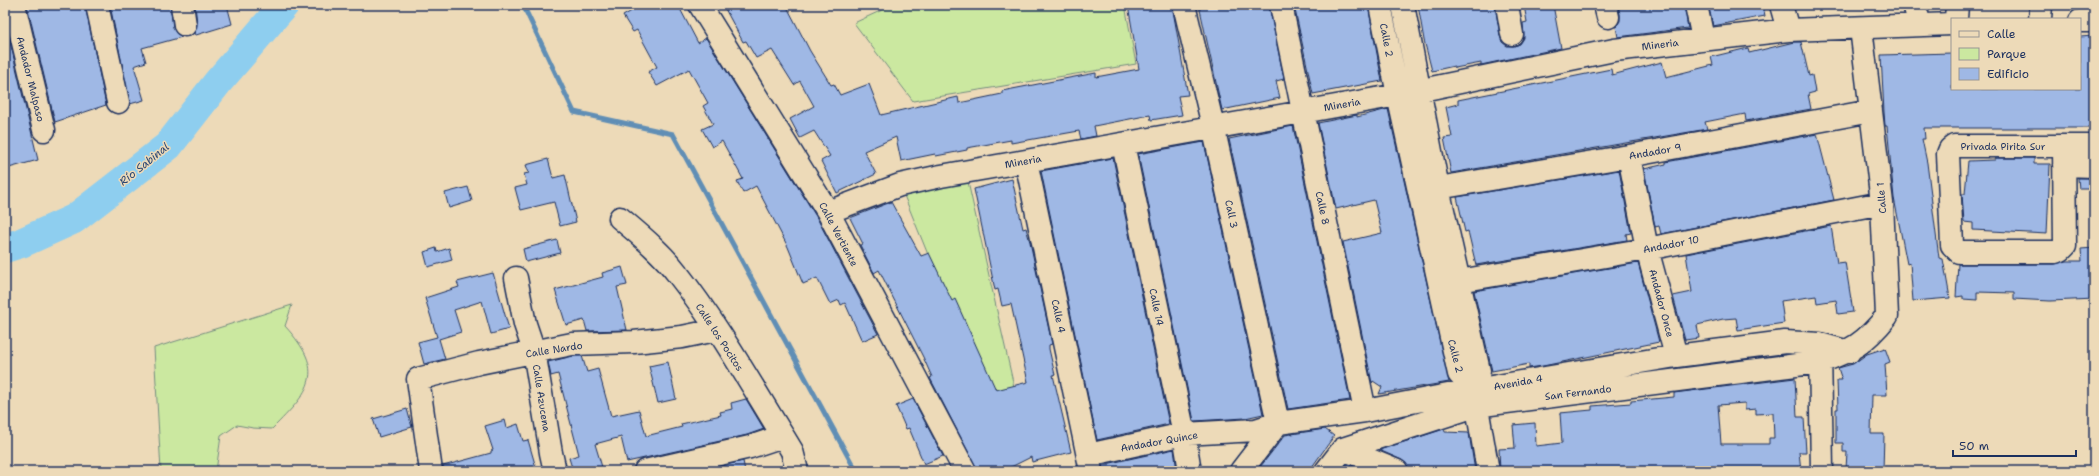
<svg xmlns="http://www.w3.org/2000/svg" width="2099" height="476" font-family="'Shantell Sans',sans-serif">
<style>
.green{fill:#cbe8a0;stroke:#738c7f}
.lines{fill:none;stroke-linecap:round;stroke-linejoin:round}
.stream{stroke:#608eb5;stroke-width:5}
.river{stroke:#8eceef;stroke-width:30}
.building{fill:#9fb8e5;stroke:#1b2f5e;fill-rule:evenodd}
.minor-casing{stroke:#1b2f5e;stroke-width:25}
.minor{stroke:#eddab8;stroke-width:22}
.labels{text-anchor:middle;stroke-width:3;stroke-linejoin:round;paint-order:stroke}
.street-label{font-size:10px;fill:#1b2f5e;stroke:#eddab8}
.water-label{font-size:11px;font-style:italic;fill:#2c4774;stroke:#eddab8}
</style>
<rect width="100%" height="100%" fill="#eddab8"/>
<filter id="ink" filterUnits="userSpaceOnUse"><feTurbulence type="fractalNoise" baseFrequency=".025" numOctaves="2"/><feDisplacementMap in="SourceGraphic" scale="8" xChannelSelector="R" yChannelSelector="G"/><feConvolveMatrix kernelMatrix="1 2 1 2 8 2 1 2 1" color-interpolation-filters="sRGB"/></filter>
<g filter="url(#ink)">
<!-- green -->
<path class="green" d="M893,5h232l11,59 -223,37 -59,-78z
M966,173l62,276 -19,5 -108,-266z
M292,305l-7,21c42,46 26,64 -13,103l-19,-1 -16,-3 -16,11 -5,35h-55l-7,-123z"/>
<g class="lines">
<!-- stream -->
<path class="stream" d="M523,5l51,107 99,22 183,337"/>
<!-- river -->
<path class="river" d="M5,248l16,-5 53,-24 94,-73 50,-64 66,-77"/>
</g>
<!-- building -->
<path class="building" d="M27,5h58l21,100 -51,17z
M110,5h60l3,22 3,6 6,4 -40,11 4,14 -12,4 10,34 -14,4z
M195,5h32l5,19 -36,11 -2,-1 3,-10z
M642,5h36l20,38 8,-5 111,180 61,116 -16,7 -17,-38 -4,2 -2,-5 -9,4 -13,-26 -14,6 -15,-37 -32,-61 -13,7 -6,-12 6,-2 -21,-38 -10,6 -10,-18 11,-5 -10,-18 5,-3 -19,-34 -32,17 -9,-14 9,-5 -20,-37 -4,2 -10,-16z
M723,5h63l24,46 21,34 3,-1 6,11 29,-11 12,31 77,-18 1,6 43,-9v-3l67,-13 27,-5v4l43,-8 -11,-64h44l16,90 -10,1 4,19 -31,5 -1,-5 -56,11 2,10 -15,3 -2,-8 -68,12v-3l-44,8v2l-31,6 -1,-2 -34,7 -5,-24 -32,14 12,23 -39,19 -16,-32 9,-5 -16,-25 -14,7 -10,-19 24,-13 -14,-25 -6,4 -22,-35 -16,8 -10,-17 -3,1z
M1199,5h70l15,74 -8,2 4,17 -58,12z
M1294,5h74l14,76 -69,13z
M1418,5h77l5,31 2,6 5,4h7l6,-2 4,-6 -1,-15 4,-1 -3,-17h29l8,43 -80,17v-2l-26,5 -1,-2 -22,5 -8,-31z
M1618,5h66l4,23 -70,9 -2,-10 4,-6v-7z
M1721,5h42l2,11 -52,10 -4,-18z
M5,21l33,139 -33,9z
M2094,36v92h-170l1,11h-3l5,24 12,95 4,1 7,39 -37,3 -3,-38 -3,1 -13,-66 -7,-72h-2l-1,-14 -3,-57 71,-2v36h128v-52z
M1794,42h7l8,34 3,-1 3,17 -7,2 3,15 -65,12 -1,-7 -40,8 2,7 -256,44 -7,-35 8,-1 -6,-30 12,-3v-4l153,-31 1,6 50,-13 4,15 47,-12 -2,-8 37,-9 1,5z
M1388,109l61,273 -70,12 3,-7 -9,-6 -1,2 -29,-141 39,-9 -8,-33 -38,9 -18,-86 39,-8v2z
M1293,126l57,274 -62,9 -59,-270z
M1817,134l17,66 -173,34 -2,-8 -4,1 -11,-58 22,-5v-2z
M1204,142l59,272 -18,4 -51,3 -56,-267z
M1113,158l56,266 -72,16 -56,-269z
M1996,158h38v6h16l-3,70 -74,-4v-7l-9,-1 -2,-28h3l3,-33 27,-1z
M548,159l5,19 12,-3 11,47 -16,4 -6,-24 -33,8 -6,-22 12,-3 -3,-11 5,-1 -3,-8z
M1619,170l12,63 -5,1 1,6 -151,25 -8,-34 -3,1 -8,-35z
M2078,178h16v11h-15z
M1012,179l11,50 3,-1 4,14 22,102 -3,1v4l6,26h-2l18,77 -39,10 -1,-5 -28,14h-25l-48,-93 2,-1 -9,-20 -44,-87 -5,3 -14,-28 3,-1 -13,-26 41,-16 30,54 8,-3 23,48 3,-2 41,91 32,-8 -17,-78 -9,2 -4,-17 -3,1 -21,-101z
M468,187l4,14 -23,7 -4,-15z
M1831,226l6,37 8,-1 8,50 -15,2 -2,-14 -19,3 -1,-7 -35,5 3,22 -46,7 -2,-12 -13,1 -26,6 2,13 -14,2 -12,-44 19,-4 -6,-38z
M557,240l3,13 -34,9 -3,-13z
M436,248l1,4 12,-4 3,12 -24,7 -4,-15z
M2094,248v51l-44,2 -36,-2v-6l-37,-1v8l-14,-1v-3l-7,1 2,-33h97l12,-3h15l-1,-12z
M1638,263l21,79 -116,24 -14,2v-4l-37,7 -18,-80z
M622,267l5,18 -10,2 10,43 -40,1 -3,-11 -18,5 -11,-35 48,-13 -1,-4z
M493,273l16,56 -18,5 -9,-33 -28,9 7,22 -22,7 6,20 -21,5 -6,-22 19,-5 -12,-39 34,-11 -2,-5z
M1885,348l5,14 -5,2 2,31h-15l-1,39h13l-1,37 -37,-2 1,-17h-4v-9h-7v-34h2l-1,-29h5l-4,-12 15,-4 14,-10z
M573,356h9l5,16 11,-3 13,47 28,-6 7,26 36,-9 -1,-3 40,-9 -1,-3 12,-3 -1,-6 15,-4 18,30 -17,6 -120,27 -6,-25 -26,7 7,23 -15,4h-14l-4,-13 10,-3 -21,-81 -7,2 -3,-14z
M668,362l8,37 -18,4 -9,-37z
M1795,378l2,39h7l1,19 1,16h-7l2,19h-301l-1,-22 16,-1 -2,-23 22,-2 1,23 26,-3 -2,-30 32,-3v-4l39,-3v-2l43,-4v-4zM1745,403v7l11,-1v5l17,-1 1,25h-5v6h-48l-3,-39z
M913,399l30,57 -19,8 -15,-36 -3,1 -10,-23z
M407,409l5,18 -33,10 -6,-18z
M505,420l2,8 11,-4 5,17 5,-1 9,31h-94v-5l48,-13v-2l2,-1 -8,-24z
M1325,429l9,7 -25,35h-52l28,-36z
M1444,429l1,3 24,1 6,38h-63l-10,-11 -23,-10z
M1174,449l3,22h-74l-1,-6z
M743,461l2,10h-22l-1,-5z
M1347,464l17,7h-22z"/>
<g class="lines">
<defs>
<path id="minor" d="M14,5l30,125
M97,5l21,97
M182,5l3,20
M700,5l128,207 137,259
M1184,5l29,121 65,297
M1281,5l84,406
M1380,5l18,90 61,279 15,16
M1403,5l35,183 41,183 -5,19 14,81
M1507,5l5,29
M1605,5l3,12
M1696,5l7,34
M1781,5l7,25
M1914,5l6,19
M1956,19l1,-14
M2040,19l1,-14
M2080,21h14
M1123,144l61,290 6,37
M2064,146l1,100 -4,4 -6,2h-96l-7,-7 -4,-91 2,-5 4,-3h140
M1629,156l18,93 29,107
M1026,161l65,310
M2064,165l30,1
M1438,188l191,-32 242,-45
M828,212l72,-27 41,-9 457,-81 216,-45 174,-20 164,-6
M620,218c20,17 41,34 57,55 40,51 72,108 106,163l9,15 5,20
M516,278l9,46 9,27 17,102 4,18
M1459,281l188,-32 235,-46
M1820,349l2,122
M1343,449l132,-43 345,-44c33,-12 44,-18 67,-46l-5,-113 -21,-175
M1343,449l54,22
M1088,455l96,-21 72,-4 22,-7 87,-12 109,-21 202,-34 109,-14 35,2 29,8
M431,471l-13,-92 61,-16 93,-19 62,-2 48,-5 34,-7
M645,471l105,-24 33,-11
M1241,471l37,-48
M1326,471l17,-22"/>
</defs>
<!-- minor casing -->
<use href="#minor" class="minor-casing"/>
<!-- minor -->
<use href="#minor" class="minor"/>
</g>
</g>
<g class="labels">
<!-- street labels -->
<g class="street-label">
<text transform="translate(1387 40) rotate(79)" y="4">Calle 2</text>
<text transform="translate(1660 44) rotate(-7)" y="4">Mineria</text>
<text transform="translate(31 79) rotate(76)" y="4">Andador Malpaso</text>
<text transform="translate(1342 104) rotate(-10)" y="4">Mineria</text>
<text x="2003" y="150">Privada Pirita Sur</text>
<text transform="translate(1655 151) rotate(-10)" y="4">Andador 9</text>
<text transform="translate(1023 161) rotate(-10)" y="4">Mineria</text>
<text transform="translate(1881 198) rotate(-95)" y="4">Calle 1</text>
<text transform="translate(1323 208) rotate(78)" y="4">Calle 8</text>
<text transform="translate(1232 214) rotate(78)" y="4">Call 3</text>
<text transform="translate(839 234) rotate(62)" y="4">Calle Vertiente</text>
<text transform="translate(1671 244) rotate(-11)" y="4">Andador 10</text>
<text transform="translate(1662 303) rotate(75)" y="4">Andador Once</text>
<text transform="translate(1157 307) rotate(78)" y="4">Calle 14</text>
<text transform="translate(1059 316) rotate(78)" y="4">Calle 4</text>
<text transform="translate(720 337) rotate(57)" y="4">Calle los Pocitos</text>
<text transform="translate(554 349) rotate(-9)" y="4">Calle Nardo</text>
<text transform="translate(1456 356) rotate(75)" y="4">Calle 2</text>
<text transform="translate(1518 382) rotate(-10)" y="4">Avenida 4</text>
<text transform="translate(1578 392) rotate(-7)" y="4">San Fernando</text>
<text transform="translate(542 398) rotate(81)" y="4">Calle Azucena</text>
<text transform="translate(1159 441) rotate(-10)" y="4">Andador Quince</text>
</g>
<!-- water labels -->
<g class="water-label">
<text transform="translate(144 164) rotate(-39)" y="4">Río Sabinal</text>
</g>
</g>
<!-- margin -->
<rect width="2099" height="476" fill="none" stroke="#eddab8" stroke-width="20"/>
<rect x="10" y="10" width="2079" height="456" fill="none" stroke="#1b2f5e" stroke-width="1.5" filter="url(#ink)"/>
<!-- legend -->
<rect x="1951" y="18" width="130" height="72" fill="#eddab8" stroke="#999694"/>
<rect x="1959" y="31" width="20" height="6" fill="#eddab8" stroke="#999694"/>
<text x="1987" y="38" font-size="12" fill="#1b2f5e">Calle</text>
<rect x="1959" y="48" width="20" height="12" fill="#cbe8a0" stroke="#999694"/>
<text x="1987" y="58" font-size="12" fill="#1b2f5e">Parque</text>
<rect x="1959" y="68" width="20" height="12" fill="#9fb8e5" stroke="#999694"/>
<text x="1987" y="78" font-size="12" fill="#1b2f5e">Edificio</text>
<!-- scale -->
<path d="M1953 450v6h123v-6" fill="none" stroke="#1b2f5e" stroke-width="2"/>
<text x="1959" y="450" font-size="12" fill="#1b2f5e" stroke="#eddab8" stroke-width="3" paint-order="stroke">50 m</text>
</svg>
